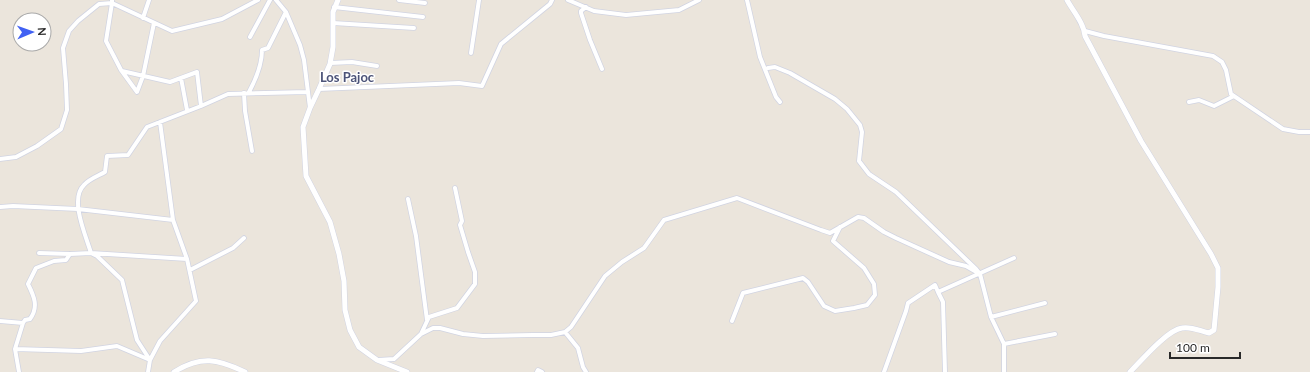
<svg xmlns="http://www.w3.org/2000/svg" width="1310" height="372" font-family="Lato,sans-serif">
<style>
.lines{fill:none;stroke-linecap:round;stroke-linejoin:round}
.minor-casing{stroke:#d1d4e2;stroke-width:5.5}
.tertiary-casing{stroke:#d1d4e2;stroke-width:6}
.minor{stroke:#fff;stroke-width:4}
.tertiary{stroke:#fff;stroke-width:5}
.labels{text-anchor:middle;stroke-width:3;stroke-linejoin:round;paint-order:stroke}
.quarter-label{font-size:13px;font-weight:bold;fill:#4c5378;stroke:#fff}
</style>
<rect width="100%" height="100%" fill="#ebe5dc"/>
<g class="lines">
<defs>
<path id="minor" d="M112,0v3l60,28 50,-12 36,-19
M276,0l10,12 14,33 4,15 6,48
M399,0l26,3
M568,0l26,11 32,4 53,-5 20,-10
M747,0l13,57 16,40 4,5
M334,7l89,10
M586,7l-5,4v2l9,27 12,29
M143,18l6,-18
M333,23l81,5
M1085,31l19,5 109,20 9,6 4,8 5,24 52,35 16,3h11
M250,37l20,-37
M471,53l8,-53
M330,63l22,-1 25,4
M768,68l7,-1 15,6 45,26 12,10 13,16 2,7 -3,29 10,13 27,18 80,77 4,5 11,43 13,27v28
M122,71l48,11 27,-10 4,34
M181,78l6,32
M319,89l140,-6 23,3 19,-42 49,-40 2,-4
M249,92c7,-13 13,-27 13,-42l6,-2 18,-36
M244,93l1,18 7,40
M1189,102l10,-2 15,6 20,-10
M0,159l16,-2 21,-11 24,-17 6,-19 -1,-26 -3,-36 6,-17 9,-10 21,-17 13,-1 -6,38 15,29 16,22 6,-16 11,-53
M408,199l8,37 11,84
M0,207l13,-1 65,3 95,11
M39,253l31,1 21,-1 96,6
M190,270l43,-22 11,-10
M938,292l5,10 2,70
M991,317l54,-14
M0,321l23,2
M732,321l11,-28 60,-15 5,4 16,24 11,5 19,-3 13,-3 8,-10 -1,-11 -10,-16 -31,-27 7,-14
M565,332l13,16 5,19 3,5
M421,334l8,-17 28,-9 18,-24v-12l-7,-20 -8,-27 2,-4 -7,-33
M1004,344l51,-10
M15,349l8,-26 2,-3 5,-1c9,-12 4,-23 -2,-35l8,-16 18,-7 12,-1 4,-6
M378,360l16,-1 27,-25 12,-6h7l23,6 20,2 50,-1h18l14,-3 6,-5 34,-51 17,-14 22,-14 20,-28 73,-22 84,32 9,3 28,-16 6,1 20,14 12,6 53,24 17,4 14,8
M19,372l-4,-23 66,2 36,-5 33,14 10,-19 36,-40 -9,-42 -14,-39 -13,-98
M148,372l2,-12 -13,-20 -15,-60 -25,-24 -6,-3c-5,-17 -22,-54 -7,-68 5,-6 14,-9 21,-13l2,-16 21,-1 19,-28 54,-21 27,-12 79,-2
M537,372l1,-2 4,2
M884,372l22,-61 2,-8 27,-18 3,7 76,-34"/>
<path id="tertiary" d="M338,0l-5,12v35l-3,17 -11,25 -9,19 -7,19 3,49 24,46 9,32 5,27 1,29 5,20 9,17 18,13 30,12
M1067,0c6,11 17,23 18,36l56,105 70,113 7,14v19l-4,43 -5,3c-9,-2 -18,-7 -27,-5 -15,2 -41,33 -52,44
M174,372c27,-17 44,-13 71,0"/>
</defs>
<!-- minor casing -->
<use href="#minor" class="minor-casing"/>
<!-- tertiary casing -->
<use href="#tertiary" class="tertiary-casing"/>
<!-- minor -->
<use href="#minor" class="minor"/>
<!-- tertiary -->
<use href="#tertiary" class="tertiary"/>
</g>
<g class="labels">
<!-- quarter labels -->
<g class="quarter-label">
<text x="347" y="82">Los Pajoc</text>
</g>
</g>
<!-- north arrow -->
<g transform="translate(32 32) rotate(88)"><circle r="19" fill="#ffffff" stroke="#a9a9a9"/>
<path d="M0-3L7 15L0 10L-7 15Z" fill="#4161f3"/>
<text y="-6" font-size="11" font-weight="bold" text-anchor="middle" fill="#292929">N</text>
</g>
<!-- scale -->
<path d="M1170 352v6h70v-6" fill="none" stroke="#292929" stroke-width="2"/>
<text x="1176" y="352" font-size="12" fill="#292929" stroke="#ffffff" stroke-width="3" paint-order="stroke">100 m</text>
</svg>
